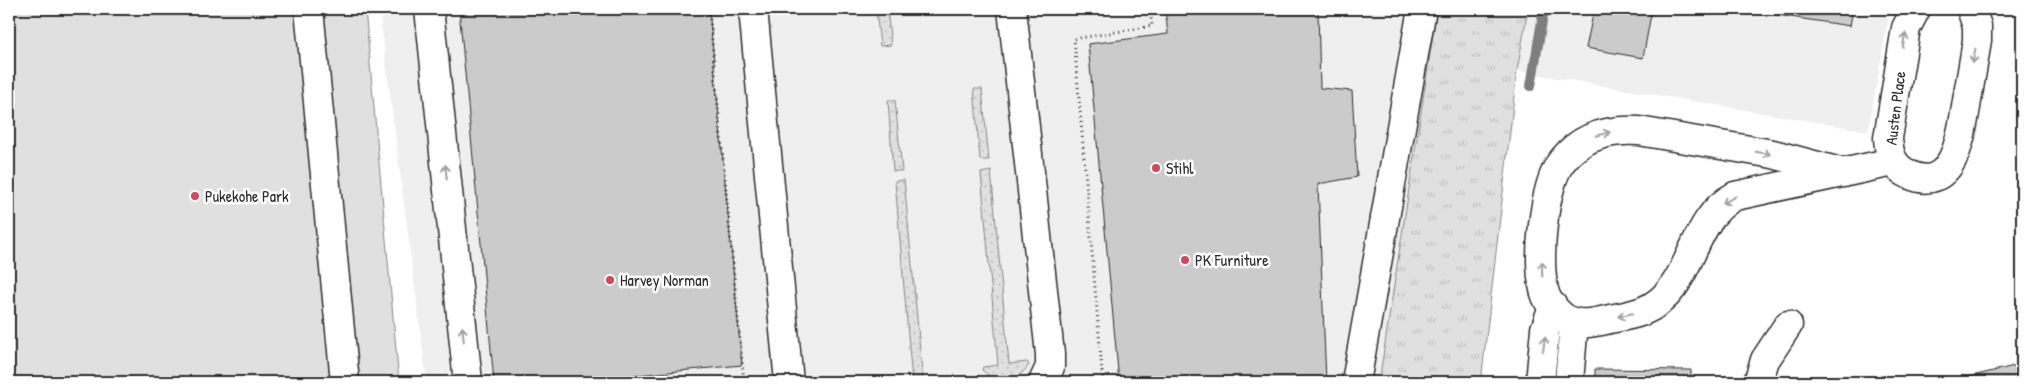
<svg xmlns="http://www.w3.org/2000/svg" width="2031" height="391" font-family="'Patrick Hand',sans-serif">
<style>
.built{fill:#efefef}
.grass{fill:url(#grass-tufts);stroke:#868686}
.park{fill:#e0e0e0;stroke:#868686}
.garden{fill:url(#garden-dots);stroke:#868686}
.lines{fill:none;stroke-linecap:round;stroke-linejoin:round}
.stream{stroke:#7e7e7e;stroke-width:10}
.building{fill:#cbcbcb;stroke:#2b2b2b}
.minor-casing{stroke:#2b2b2b;stroke-width:31}
.path{stroke:#2b2b2b;stroke-width:3;stroke-dasharray:1 4;stroke-linecap:butt}
.minor{stroke:#fff;stroke-width:28}
.oneway{stroke:#a0a0a0}
.poi-dot{fill:#d1495b;stroke:#fff;stroke-width:2}
.labels{text-anchor:middle;stroke-width:5;stroke-linejoin:round;paint-order:stroke}
.street-label{font-size:16px;fill:#2b2b2b;stroke:#fff}
.poi-label{font-size:16px;fill:#2b2b2b;stroke:#fff;text-anchor:start}
</style>
<defs>
<pattern id="grass-tufts" width="24" height="20" patternUnits="userSpaceOnUse" patternTransform="scale(1.25)"><rect width="24" height="20" fill="#e0e0e0"/><path d="M3 7l-1-3M5 7V3M7 7l1-3M15 17l-1-3M17 17v-4M19 17l1-3" fill="none" stroke="#c0c0c0"/></pattern>
<pattern id="garden-dots" width="8" height="8" patternUnits="userSpaceOnUse" patternTransform="scale(1.25)"><rect width="8" height="8" fill="#e0e0e0"/><path d="M2 2h.1M6 6h.1" fill="none" stroke="#c0c0c0" stroke-width="1.8" stroke-linecap="round"/></pattern>
</defs>
<rect width="100%" height="100%" fill="#fff"/>
<filter id="ink" filterUnits="userSpaceOnUse"><feTurbulence type="fractalNoise" baseFrequency=".02" numOctaves="2"/><feDisplacementMap in="SourceGraphic" scale="10" xChannelSelector="R" yChannelSelector="G"/><feConvolveMatrix kernelMatrix="1 2 1 2 8 2 1 2 1" color-interpolation-filters="sRGB"/></filter>
<g filter="url(#ink)">
<!-- built -->
<path class="built" d="M379,9h1058l-58,373h-952z
M1528,9h362l-22,122 -351,-60z"/>
<!-- grass -->
<path class="grass" d="M1437,9h91l-11,62 -36,311h-102z"/>
<!-- park -->
<path class="park" d="M9,9h356l34,373h-390z"/>
<!-- garden -->
<path class="garden" d="M876,9h11l4,36 -11,1z
M974,89h8l7,71h-9z
M888,100h7l7,71h-9z
M991,171l18,193 18,-2 2,3c-15,19 -28,22 -47,5l1,-3 15,-2 -17,-192z
M904,180l19,202h-11l-17,-201z"/>
<g class="lines">
<!-- stream -->
<path class="stream" d="M1531,86l13,-77"/>
</g>
<!-- building -->
<path class="building" d="M459,9h250l33,356 -178,17h-70z
M1165,9h153l2,79 32,3 5,86 -39,7 8,198h-207l-31,-338 80,-10z
M1594,9h58l-9,49 -57,-10z
M1737,9h116l-3,17z
M2014,366l4,16h-71z
M1595,369l96,1v12h-96z"/>
<g class="lines">
<defs>
<path id="minor" d="M309,9l36,373
M429,9l39,373
M753,9l36,373
M1012,9l38,345v13l-7,15
M1916,9l-10,19 -18,110c1,17 5,29 22,37 46,20 52,-46 57,-74 3,-20 7,-40 10,-61v-14l-6,-17
M1844,173l-71,-19 -134,-23c-30,-2 -58,5 -77,30 -19,23 -27,108 -16,135 3,8 11,16 17,21 14,10 31,6 47,2 11,-2 23,-4 33,-8 52,-21 44,-90 92,-115l158,-34
M1356,382l66,-373
M1540,382l5,-53 8,-23
M1569,382l5,-60
M1758,382l7,-22 23,-35"/>
</defs>
<!-- minor casing -->
<use href="#minor" class="minor-casing"/>
<!-- path -->
<path class="path" d="M709,9l35,373
M1103,382l-29,-343 78,-13 -2,-17"/>
<!-- minor -->
<use href="#minor" class="minor"/>
</g>
<!-- one-way arrows -->
<defs><path id="oneway-shaft" d="M-6 0H5M1.5-3L5.5 0L1.5 3" fill="none" stroke-width="1.6" stroke-linecap="round" stroke-linejoin="round" transform="scale(1.25)"/></defs>
<g class="oneway">
<use href="#oneway-shaft" transform="translate(1904 40) rotate(-80)"/>
<use href="#oneway-shaft" transform="translate(1974 56) rotate(100)"/>
<use href="#oneway-shaft" transform="translate(1603 134) rotate(-15)"/>
<use href="#oneway-shaft" transform="translate(1763 153) rotate(10)"/>
<use href="#oneway-shaft" transform="translate(446 172) rotate(-96)"/>
<use href="#oneway-shaft" transform="translate(1729 200) rotate(150)"/>
<use href="#oneway-shaft" transform="translate(1542 269) rotate(-92)"/>
<use href="#oneway-shaft" transform="translate(1625 315) rotate(166)"/>
<use href="#oneway-shaft" transform="translate(463 334) rotate(-96)"/>
<use href="#oneway-shaft" transform="translate(1544 344) rotate(-83)"/>
</g>
</g>
<!-- markers -->
<g class="poi-dot">
<circle cx="1156" cy="168" r="5"/>
<circle cx="195" cy="196" r="5"/>
<circle cx="1185" cy="260" r="5"/>
<circle cx="610" cy="280" r="5"/>
</g>
<g class="labels">
<!-- street labels -->
<g class="street-label">
<text transform="translate(1895 108) rotate(-83)" y="6">Austen Place</text>
</g>
<!-- poi labels -->
<g class="poi-label">
<text x="1166" y="174">Stihl</text>
<text x="205" y="202">Pukekohe Park</text>
<text x="1195" y="266">PK Furniture</text>
<text x="620" y="286">Harvey Norman</text>
</g>
</g>
<!-- margin -->
<rect width="2031" height="391" fill="none" stroke="#fff" stroke-width="30"/>
<rect x="15" y="15" width="2001" height="361" fill="none" stroke="#2b2b2b" stroke-width="2" filter="url(#ink)"/>
</svg>
